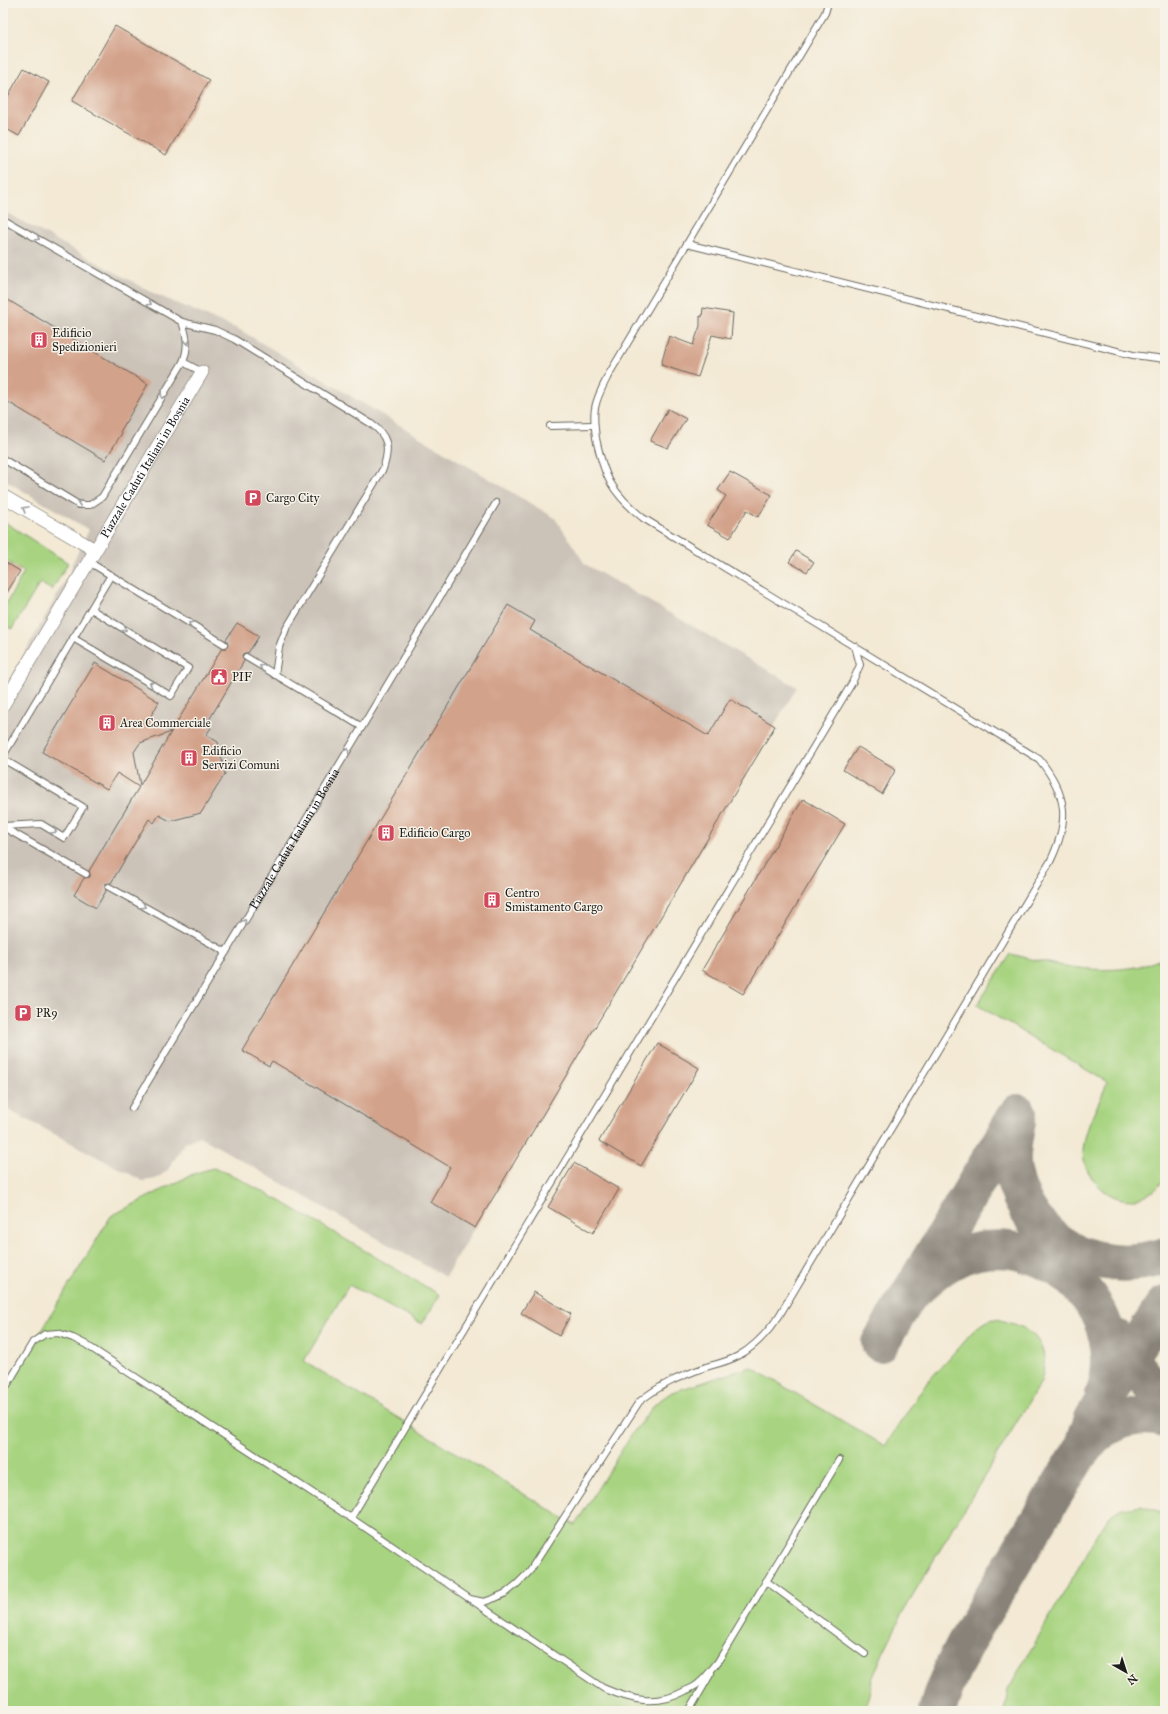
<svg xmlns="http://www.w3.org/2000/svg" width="1168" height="1714" font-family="'IM FELL Great Primer',serif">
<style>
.industrial{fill:#cbc2b8}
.green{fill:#a8d481;stroke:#62784e}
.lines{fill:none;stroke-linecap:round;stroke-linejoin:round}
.taxiway{stroke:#888278;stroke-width:38}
.building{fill:#d3a28a;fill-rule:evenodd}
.service-casing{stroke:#67645c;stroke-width:8}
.minor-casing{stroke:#67645c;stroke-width:14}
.service{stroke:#fff;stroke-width:6}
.minor{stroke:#fff;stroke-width:13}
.oneway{stroke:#999}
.labels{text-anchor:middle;stroke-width:3;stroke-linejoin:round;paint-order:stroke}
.poi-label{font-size:12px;fill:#1c1c1c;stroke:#f7f3e8;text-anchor:start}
.street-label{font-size:12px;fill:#1c1c1c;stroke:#f7f3e8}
</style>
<rect width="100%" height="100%" fill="#f7f3e8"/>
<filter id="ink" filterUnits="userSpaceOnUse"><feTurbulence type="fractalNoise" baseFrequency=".025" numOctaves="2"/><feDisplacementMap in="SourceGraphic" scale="8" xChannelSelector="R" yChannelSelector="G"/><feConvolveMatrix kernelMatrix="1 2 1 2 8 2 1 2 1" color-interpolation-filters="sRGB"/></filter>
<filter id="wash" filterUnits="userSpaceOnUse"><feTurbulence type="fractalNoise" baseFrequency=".012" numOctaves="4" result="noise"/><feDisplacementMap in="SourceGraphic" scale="16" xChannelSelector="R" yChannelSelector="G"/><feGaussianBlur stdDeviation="0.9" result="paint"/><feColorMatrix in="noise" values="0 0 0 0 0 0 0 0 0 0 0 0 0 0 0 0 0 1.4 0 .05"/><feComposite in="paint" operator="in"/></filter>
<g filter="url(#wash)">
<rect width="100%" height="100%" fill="#f3e9d4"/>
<!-- industrial -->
<path class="industrial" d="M3,211l152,83 85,36 315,188 30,46 212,123 -352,590 -246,-141 -14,7 -18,28 -11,8 -13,2 -140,-74v-416l68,-120 1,-7 17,-34 -86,-51z"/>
<!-- green -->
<path class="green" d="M3,521l65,42 -16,27 -12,-7 -28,46 -9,-5v-19l2,1 19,-34 -21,-13z
M1011,954c43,11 89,22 134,11 6,-2 13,-5 20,-7v221c-5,5 -11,12 -18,16 -29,17 -64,-14 -64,-44 1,-24 17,-47 24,-69l-130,-77z
M213,1168l17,6 52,28 158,93 -18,29 -73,-39 -45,76 271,164 56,-90 25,-32 16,-11 79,-25 134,79 39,-60 50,-56c6,-5 13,-11 21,-11 4,0 9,2 12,3 17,4 31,12 36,30 3,10 0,20 -2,30l-133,221 -24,48 -11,26 -8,34h-862v-317l108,-178 82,-42z
M1142,1505l19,7 4,5v194h-161l4,-22 100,-172 13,-9z"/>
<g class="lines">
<!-- taxiway -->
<path class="taxiway" d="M1017,1121c-3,17 -7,34 -4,51 15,72 84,106 152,84
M910,1294c20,-19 41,-38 69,-43 78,-14 153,66 125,143
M1116,1338l13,20 36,44
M880,1343l138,-230
M1083,1448c22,-25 49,-38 82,-29
M937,1711c14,-49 41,-90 67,-133 26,-44 52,-87 79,-130l10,-29 36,-61 36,-53"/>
</g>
<g id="blocks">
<!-- building -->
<path class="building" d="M115,26l94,54 -43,75 -94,-54z
M24,68l25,14 -30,54 -16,-9v-22z
M3,297l145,87 -28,48 2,1 -17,27 -102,-61z
M703,308l30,5 -2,26 -19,-4 -14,42 -37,-12 8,-29 24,9 7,-19v-10l2,1z
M668,409l18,10 -18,29 -18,-7z
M730,472l42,23 -14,22 -11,-7 -17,28 -23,-13 19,-29 -8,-6z
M796,551l18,11 -7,10 -18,-10z
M3,561l17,10 -17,28z
M508,605l27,16 -5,9 178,106 22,-37 45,27 -300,502 -45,-26 20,-35 -178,-106 -3,5 -27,-16z
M237,623l22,13 -11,17h-4l-2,2 2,6 -38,64 5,3 -5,7 12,7 7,32 -24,39 -31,8 -11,-6 -5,8 -5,-4 -38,64 -6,1v3l1,4 -10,17 -22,-13 10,-17 6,-1v-3l-1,-3 50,-84 -22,-14 -10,16 -65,-37 53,-89 64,39 -10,17 22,13 51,-84h4l2,-2 -2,-6zM171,732l-29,50 -2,3 -6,-33 6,-9z
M858,747l38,22 -14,25 -39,-24z
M803,799l42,25 -102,170 -41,-24z
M657,1043l42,25 -58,98 -42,-25z
M574,1163l45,26 -26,44 -45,-26z
M534,1292l37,22 -12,22 -38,-23z"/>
</g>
</g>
<g filter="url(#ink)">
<use href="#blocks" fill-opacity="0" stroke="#67645c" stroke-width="1"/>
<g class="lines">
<defs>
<g id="service">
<path d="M3,219l179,103 33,8 19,9 136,84c19,13 20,25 13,46l-97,160 -7,18 -4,28"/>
<path d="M687,244l446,111 32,4"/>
<path d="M183,362l19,10"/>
<path d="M550,426l43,-1"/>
<path d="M3,459l76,46h11l12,-8 81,-135c6,-15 4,-26 -1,-40"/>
<path d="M89,562l135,82"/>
<path d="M3,628v9"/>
<path d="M73,638l98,58 17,-28 -97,-59"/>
<path d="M362,727l134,-224"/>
<path d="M3,756l108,-181"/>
<path d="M3,759l80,48 -19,31 -23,-14 -38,2"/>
<path d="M3,827l83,47"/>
<path id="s1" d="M109,887l117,65 136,-225 -116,-70"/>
<path d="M132,1108l94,-156"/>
<path d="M3,1392l30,-50 12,-8 13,-1 15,5 12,6 266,174 119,81 14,3 11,-4 11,-5 11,-9 12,-12 110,-170c20,-17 42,-26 67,-35 11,-3 23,-6 32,-11 18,-10 30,-24 41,-40l271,-454c20,-41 18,-67 -11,-103l-396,-241c-31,-25 -39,-41 -47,-80 -1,-10 -3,-20 -1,-30 2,-12 9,-24 14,-34l216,-361 3,-10"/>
<path d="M351,1518l501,-835 8,-18 -5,-19"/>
<path d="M766,1581l99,73"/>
<path d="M473,1601l130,87c28,12 53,19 82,3 4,-2 10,-4 14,-8 8,-6 15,-17 22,-25"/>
<path d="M719,1660l120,-200"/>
<path d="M689,1711l22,-38"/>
</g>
<g id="minor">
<path d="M3,496l92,54"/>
<path id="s2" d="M3,705l199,-333"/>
</g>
</defs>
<!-- service casing -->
<use href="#service" class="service-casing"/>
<!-- minor casing -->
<use href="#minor" class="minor-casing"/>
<!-- service -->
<use href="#service" class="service"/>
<!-- minor -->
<use href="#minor" class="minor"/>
</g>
<!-- one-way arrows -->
<defs><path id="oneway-chevron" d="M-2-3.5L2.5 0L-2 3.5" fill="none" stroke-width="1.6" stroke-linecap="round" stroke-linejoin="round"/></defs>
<g class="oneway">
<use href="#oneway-chevron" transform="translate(37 238) rotate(30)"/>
<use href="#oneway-chevron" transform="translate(149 303) rotate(30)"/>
<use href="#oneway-chevron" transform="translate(187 342) rotate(87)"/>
<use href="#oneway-chevron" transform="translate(163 396) rotate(121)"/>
<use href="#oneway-chevron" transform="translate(80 503) rotate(-163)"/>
<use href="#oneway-chevron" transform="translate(25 509) rotate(-149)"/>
<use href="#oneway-chevron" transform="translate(191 624) rotate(-149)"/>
<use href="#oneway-chevron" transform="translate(124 629) rotate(31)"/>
<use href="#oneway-chevron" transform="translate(262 667) rotate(-149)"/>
<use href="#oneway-chevron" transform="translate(152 684) rotate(-150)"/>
<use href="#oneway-chevron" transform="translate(347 751) rotate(-59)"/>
<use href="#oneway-chevron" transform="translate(54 831) rotate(30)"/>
<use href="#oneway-chevron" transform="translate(143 906) rotate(29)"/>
<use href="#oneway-chevron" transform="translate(244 922) rotate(-59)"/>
</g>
</g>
<!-- icons -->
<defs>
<symbol id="building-square" viewBox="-11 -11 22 22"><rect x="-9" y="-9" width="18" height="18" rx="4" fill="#d1495b" stroke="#f7f3e8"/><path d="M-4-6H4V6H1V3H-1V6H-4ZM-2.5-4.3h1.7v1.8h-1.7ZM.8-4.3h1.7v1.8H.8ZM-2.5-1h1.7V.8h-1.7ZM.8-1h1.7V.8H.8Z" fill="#fff"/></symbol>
<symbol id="parking-square" viewBox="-11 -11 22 22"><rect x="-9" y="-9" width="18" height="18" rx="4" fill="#d1495b" stroke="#f7f3e8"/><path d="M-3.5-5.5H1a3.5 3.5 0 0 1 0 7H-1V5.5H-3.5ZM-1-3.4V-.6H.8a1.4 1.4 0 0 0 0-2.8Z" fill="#fff"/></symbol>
<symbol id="civic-square" viewBox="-11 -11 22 22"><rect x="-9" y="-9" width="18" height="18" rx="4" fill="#d1495b" stroke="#f7f3e8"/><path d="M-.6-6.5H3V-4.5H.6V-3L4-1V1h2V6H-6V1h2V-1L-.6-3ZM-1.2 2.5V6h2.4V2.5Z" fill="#fff"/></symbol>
</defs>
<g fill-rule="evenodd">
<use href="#building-square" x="29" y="330" width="20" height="20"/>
<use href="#parking-square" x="243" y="488" width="20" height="20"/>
<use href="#civic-square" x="209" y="667" width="20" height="20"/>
<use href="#building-square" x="97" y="713" width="20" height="20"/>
<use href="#building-square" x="179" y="748" width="20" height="20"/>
<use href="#building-square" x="376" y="823" width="20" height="20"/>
<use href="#building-square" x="482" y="890" width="20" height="20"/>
<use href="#parking-square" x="13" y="1003" width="20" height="20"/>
</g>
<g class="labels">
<!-- poi labels -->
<g class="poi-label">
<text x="52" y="337">Edificio<tspan x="52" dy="14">Spedizionieri</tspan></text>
<text x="266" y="502">Cargo City</text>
<text x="232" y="681">PIF</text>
<text x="120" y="727">Area Commerciale</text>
<text x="202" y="755">Edificio<tspan x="202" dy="14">Servizi Comuni</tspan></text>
<text x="399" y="837">Edificio Cargo</text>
<text x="505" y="897">Centro<tspan x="505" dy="14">Smistamento Cargo</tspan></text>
<text x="36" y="1017">PR9</text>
</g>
<!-- street labels -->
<g class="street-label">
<text dy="4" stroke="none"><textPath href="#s2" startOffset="277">Piazzale Caduti Italiani in Bosnia</textPath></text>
<text dy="4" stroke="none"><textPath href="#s1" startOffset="266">Piazzale Caduti Italiani in Bosnia</textPath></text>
</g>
</g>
<!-- margin -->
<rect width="1168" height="1714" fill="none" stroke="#f7f3e8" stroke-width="16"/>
<!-- north arrow -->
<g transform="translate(1126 1672) rotate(141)" stroke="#f7f3e8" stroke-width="3" paint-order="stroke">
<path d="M0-3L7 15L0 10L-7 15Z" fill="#1c1c1c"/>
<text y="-6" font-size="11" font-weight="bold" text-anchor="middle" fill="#1c1c1c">N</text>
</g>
</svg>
